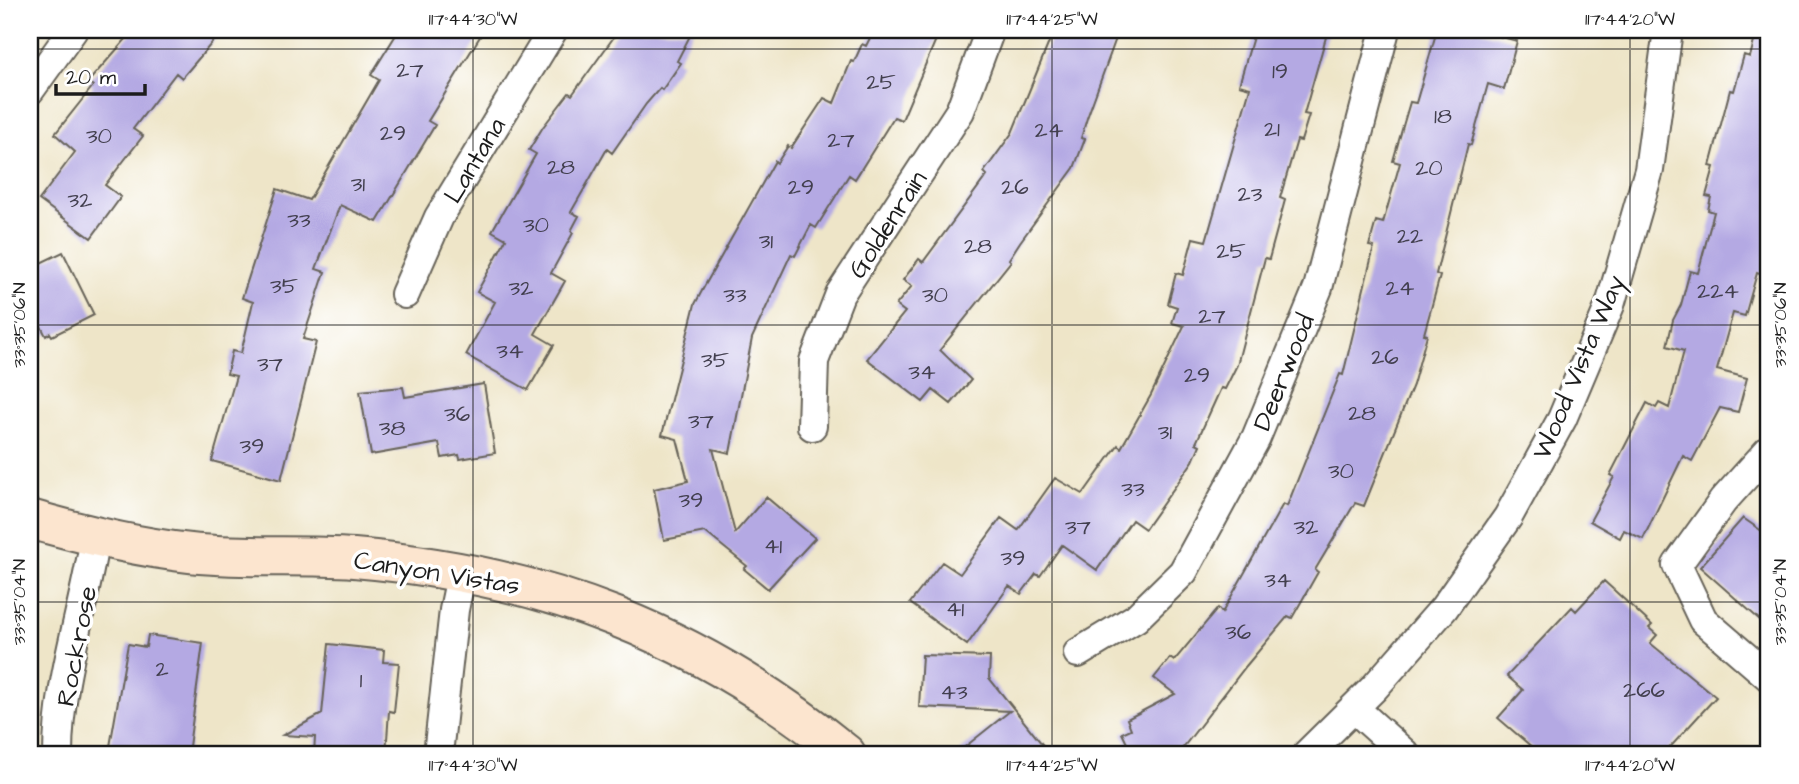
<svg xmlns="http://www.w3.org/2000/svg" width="1799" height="784" font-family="'Architects Daughter',sans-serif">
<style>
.building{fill:#b4a9e3}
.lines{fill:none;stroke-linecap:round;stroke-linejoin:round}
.street-casing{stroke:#666258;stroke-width:32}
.secondary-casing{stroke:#666258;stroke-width:42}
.street{stroke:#fff;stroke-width:28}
.secondary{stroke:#fce5cf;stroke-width:38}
.ticks{fill:none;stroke:#1c1c1c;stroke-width:2;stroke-opacity:0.45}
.labels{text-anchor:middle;stroke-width:7;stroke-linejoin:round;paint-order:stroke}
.number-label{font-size:23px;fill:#423f4e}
.street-label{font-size:26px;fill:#1c1c1c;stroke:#fff}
.neatline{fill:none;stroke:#1c1c1c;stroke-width:2.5}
.ticks-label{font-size:18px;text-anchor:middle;fill:#1c1c1c}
</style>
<rect width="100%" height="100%" fill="#fff"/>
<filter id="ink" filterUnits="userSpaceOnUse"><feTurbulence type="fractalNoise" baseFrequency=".0143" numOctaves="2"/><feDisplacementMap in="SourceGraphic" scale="14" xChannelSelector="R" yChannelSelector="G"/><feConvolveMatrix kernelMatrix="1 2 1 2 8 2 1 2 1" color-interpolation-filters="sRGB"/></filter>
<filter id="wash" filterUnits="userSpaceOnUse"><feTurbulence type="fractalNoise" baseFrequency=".00686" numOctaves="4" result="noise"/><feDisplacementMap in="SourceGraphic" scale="28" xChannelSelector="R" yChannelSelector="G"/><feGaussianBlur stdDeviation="1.57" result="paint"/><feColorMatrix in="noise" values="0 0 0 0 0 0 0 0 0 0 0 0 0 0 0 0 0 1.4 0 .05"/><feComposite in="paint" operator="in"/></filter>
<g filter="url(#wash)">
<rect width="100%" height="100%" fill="#eee5c8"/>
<g id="blocks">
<!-- building -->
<path class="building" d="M134,30h89l-41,48 -6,-5 -43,56 10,7 -38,49 16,12 -30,41 -52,-38 36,-48 -20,-18 38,-48 -5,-4z
M399,30h85l-56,91 7,4 -58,97 -37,-17 -24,64 9,3 -22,67 13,3 -35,138 -69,-19 24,-85 -9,-2 5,-23 9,2 12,-51 -11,-4 35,-109 32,11 70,-120 -8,-5z
M619,30h74l-16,31 4,2 -19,27 -2,-2 -14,16 -34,49 -5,-4 -36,63 8,4 -8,15 2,2 -22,40 14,8 -30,53 19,11 -26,45 -62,-35 29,-53 -18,-10 29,-53 -14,-8 44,-77 -7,-4 14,-23 26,-34 3,2z
M874,30h66l-38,90 -8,-3 -39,62 -6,-4 -33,53 -5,-3 -16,31 -4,-2 -39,84 -22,115 -17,-4 22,84 31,-36 49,41 -47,51 -24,-20 3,-3 -42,-34 -41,8 -10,-51 34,-8 -11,-42 -15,-4 33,-131 9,-17 71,-126 2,2 11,-17 3,2 33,-50 10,5 17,-42 3,1 8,-18 4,2z
M1054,30h65l-32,88 -6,20 4,1 -11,29 -54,74 -11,17 2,2 -71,89 31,30 -20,24 -18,-14 -10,12 -56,-43 38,-47 -9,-7 16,-19 -9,-6 16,-21 4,3 64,-87 -3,-3 28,-39z
M1255,30h73l-24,84 5,1 -8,26 -4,-1 -17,58 5,2 -16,59 -4,-1 -28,107 -12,24 -4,-1 -25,55 4,2 -7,16 -48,68 -13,-9 -35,50 -35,-25 -22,31 -4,-2 -15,20 -12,-8 -42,59 -57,-42 32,-41 18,12 41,-56 17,12 37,-52 28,16 35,-49 3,3 30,-53 33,-69 -12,-3 5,-16 -9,-3 8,-31 7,2 10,-37 13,3 44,-153 -11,-3z
M1437,30h40l40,11 -13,48 -16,-5 -17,61 -3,-1 -32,130 4,2 -16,58 3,1 -14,50 -49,121 -9,-3 -40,67 3,2 -26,46 -4,-2 -42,50 -68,88h-46l-10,-21 9,-4 -4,-10 48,-25 -21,-16 16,-20 4,3 44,-53 4,5 61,-109 4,2 53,-132 3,1 31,-128 -5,-1 7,-25 7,2 17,-60 -7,-2 10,-35 7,-24 6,1z
M1757,30h12v247l-12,-4 -12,43 -12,-3 -16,57 30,8 -9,34 -18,-4 -28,53 -9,-5 -40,83 -19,-9 -4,8 -30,-17 24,-44 -4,-2 37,-72 9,5 3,-5 10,5 15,-57 -17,-5 6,-26 8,-15 9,-34 8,2 16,-61 -6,-2 3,-13 -5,-1 8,-29 -4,-1 20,-76 4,1 10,-36 6,2z
M63,252l31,63 -42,21 -2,-3 -4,3 -16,-31v-37z
M484,384l11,69 -35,6 -1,-4 -17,3 -3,-15 -68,12 -11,-64 43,-4 2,10z
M1743,518l26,18v92l-69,-61z
M1604,581l48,44 -3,3 8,7 -7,8 66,54 -52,57h-124l-42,-36 25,-28 -16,-14 65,-69 4,4z
M148,635l55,8 -15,111 -79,-2 19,-108 18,3z
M329,644l55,6 -1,12 16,1 -5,49 -5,-1 -3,43h-72l1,-17 -32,-2 39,-21z
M922,655l68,2 -1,21 61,76h-94l54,-43 -91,-4z"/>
</g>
</g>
<g filter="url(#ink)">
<use href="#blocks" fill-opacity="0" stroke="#666258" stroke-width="2"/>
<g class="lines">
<defs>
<path id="street" d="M30,90l43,-60
M405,294l34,-77 114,-187
M812,426l2,-65 26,-67 120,-183 30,-81
M1769,450l-46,51 -46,64 26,55 66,57
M1078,653l58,-35 47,-46 73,-134 62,-150 67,-258
M1354,708l51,46
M58,754c0,-74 26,-144 37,-217
M438,754l16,-144 8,-39
M1307,754l67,-66 70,-80 64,-91 54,-98 48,-114 39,-135 19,-140"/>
<path id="secondary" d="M30,519c52,15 105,28 160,34 54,6 109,1 164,5 190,16 343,75 492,196"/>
</defs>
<!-- street casing -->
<use href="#street" class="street-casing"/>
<!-- secondary casing -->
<use href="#secondary" class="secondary-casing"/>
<!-- street -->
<use href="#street" class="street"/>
<!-- secondary -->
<use href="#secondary" class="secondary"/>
</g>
</g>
<!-- ticks -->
<path class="ticks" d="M473,30v724M1052,30v724M1630,30v724M30,49h1739M30,325h1739M30,602h1739"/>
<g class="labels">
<!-- number labels -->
<g class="number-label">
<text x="410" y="77">27</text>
<text x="1280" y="78">19</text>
<text x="881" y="89">25</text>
<text x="1443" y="123">18</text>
<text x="1272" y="136">21</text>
<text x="1049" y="137">24</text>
<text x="393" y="140">29</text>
<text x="99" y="143">30</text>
<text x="841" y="147">27</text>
<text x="561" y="174">28</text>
<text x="1429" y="175">20</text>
<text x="358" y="191">31</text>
<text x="801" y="194">29</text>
<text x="1015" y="194">26</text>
<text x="1250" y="201">23</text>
<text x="80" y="207">32</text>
<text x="299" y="227">33</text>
<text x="536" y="232">30</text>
<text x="1410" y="243">22</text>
<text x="766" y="248">31</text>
<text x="978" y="253">28</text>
<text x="1231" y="258">25</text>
<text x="284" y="293">35</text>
<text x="521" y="295">32</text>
<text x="1400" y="295">24</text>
<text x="1718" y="298">224</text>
<text x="735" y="302">33</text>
<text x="935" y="302">30</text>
<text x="1212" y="323">27</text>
<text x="510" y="358">34</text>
<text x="1385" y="364">26</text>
<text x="715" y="367">35</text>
<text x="270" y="371">37</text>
<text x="922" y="379">34</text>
<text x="1197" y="382">29</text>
<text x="1362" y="420">28</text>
<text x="457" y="421">36</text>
<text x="701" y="428">37</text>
<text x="392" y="435">38</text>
<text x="1165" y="439">31</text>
<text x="252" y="453">39</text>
<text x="1341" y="478">30</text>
<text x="1133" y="496">33</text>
<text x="691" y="507">39</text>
<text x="1078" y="534">37</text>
<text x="1306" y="534">32</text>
<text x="773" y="553">41</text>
<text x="1013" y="565">39</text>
<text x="1278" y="587">34</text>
<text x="955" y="616">41</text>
<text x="1238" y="639">36</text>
<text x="162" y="676">2</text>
<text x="361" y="687">1</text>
<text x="1644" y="697">266</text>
<text x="954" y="699">43</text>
</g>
<!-- street labels -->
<g class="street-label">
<text transform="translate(474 160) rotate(-59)" y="9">Lantana</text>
<text transform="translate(887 224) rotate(-57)" y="9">Goldenrain</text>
<text transform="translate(1578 367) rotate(-67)" y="9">Wood Vista Way</text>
<text transform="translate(1283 372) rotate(-68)" y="9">Deerwood</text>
<text transform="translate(437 572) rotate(9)" y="9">Canyon Vistas</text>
<text transform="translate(76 646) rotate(-79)" y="9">Rockrose</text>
</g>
</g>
<!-- margin -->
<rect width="1799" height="784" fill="none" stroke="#fff" stroke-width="77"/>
<!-- scale -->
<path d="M56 84v10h89v-10" fill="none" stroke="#1c1c1c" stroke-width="3.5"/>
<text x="66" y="84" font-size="21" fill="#1c1c1c" stroke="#ffffff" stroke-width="5" paint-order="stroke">20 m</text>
<rect x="38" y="38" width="1722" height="708" class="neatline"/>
<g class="ticks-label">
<text x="473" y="25">117°44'30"W</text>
<text x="1052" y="25">117°44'25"W</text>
<text x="1630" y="25">117°44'20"W</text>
<text transform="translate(19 325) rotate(-90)" y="6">33°35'06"N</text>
<text transform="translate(1780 325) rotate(-90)" y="6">33°35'06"N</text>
<text transform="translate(19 602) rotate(-90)" y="6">33°35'04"N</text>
<text transform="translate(1780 602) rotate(-90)" y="6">33°35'04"N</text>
<text x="473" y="771">117°44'30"W</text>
<text x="1052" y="771">117°44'25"W</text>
<text x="1630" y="771">117°44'20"W</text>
</g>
</svg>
